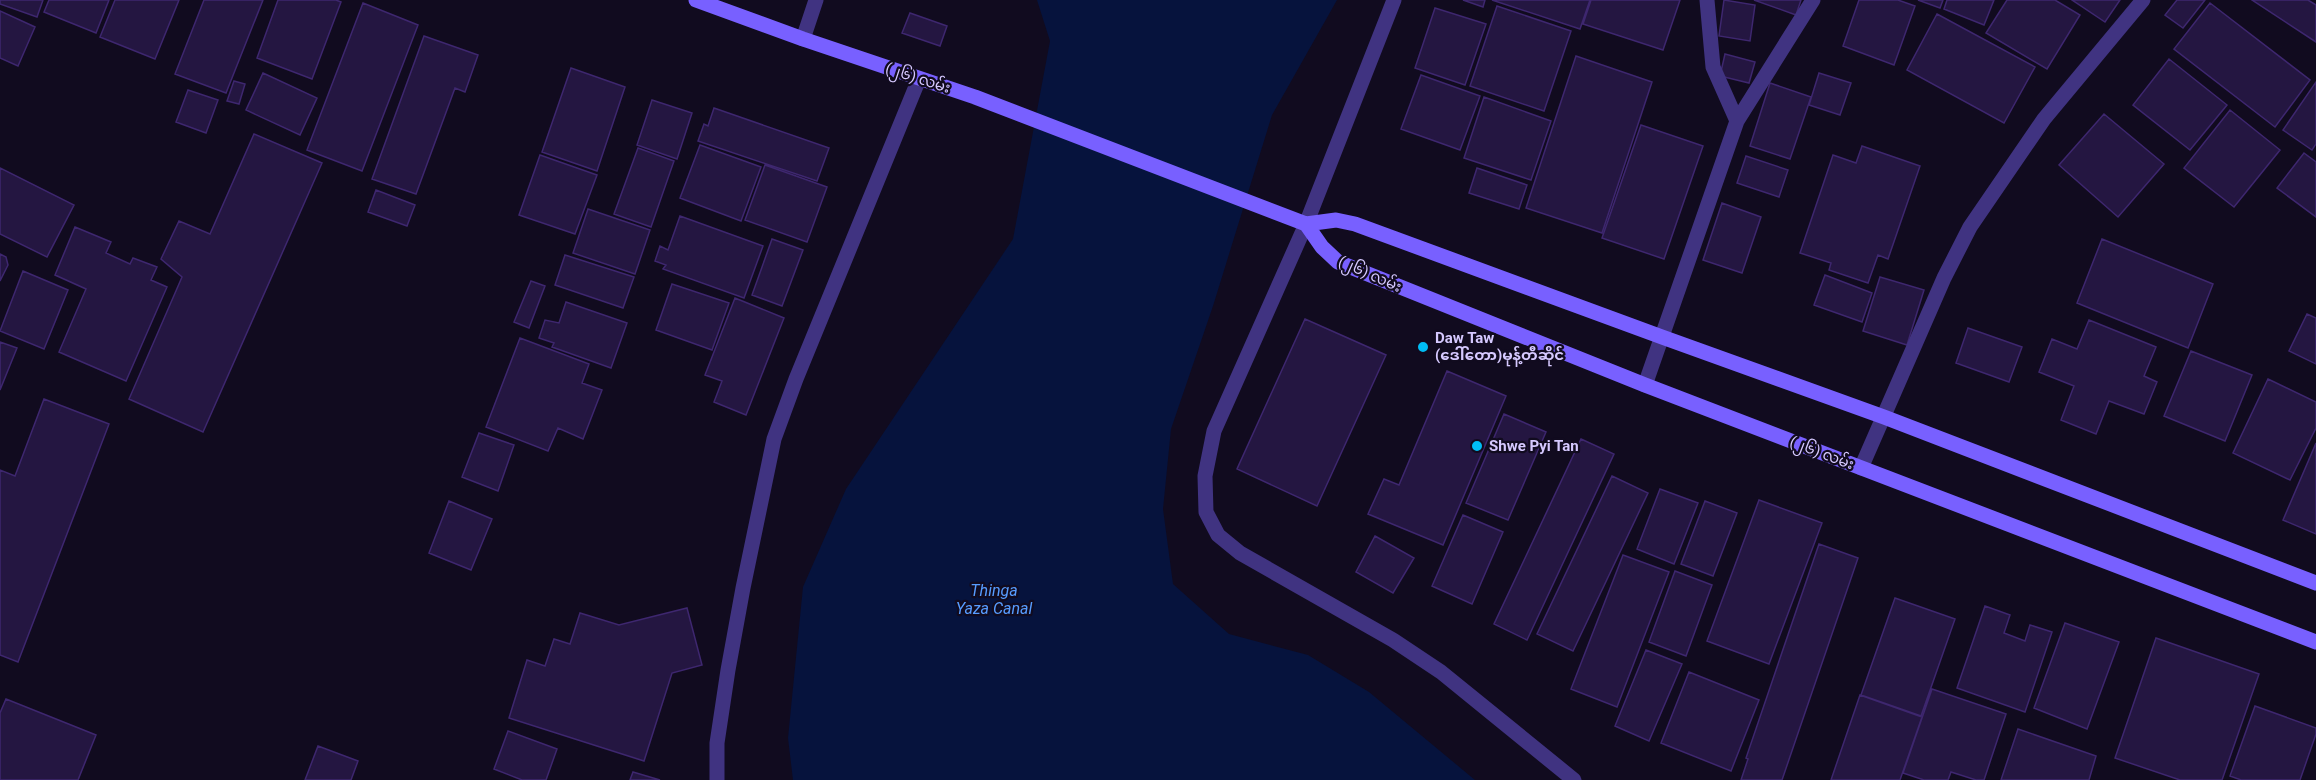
<svg xmlns="http://www.w3.org/2000/svg" width="2316" height="780" font-family="Roboto,'Noto Sans Myanmar',sans-serif">
<style>
.water{fill:#06133d}
.building{fill:#241641;stroke:#3e276f;stroke-width:1.5}
.lines{fill:none;stroke-linecap:round;stroke-linejoin:round}
.minor{stroke:#403381;stroke-width:15}
.secondary{stroke:#7860ff;stroke-width:15}
.poi-dot{fill:#00bdf4;stroke:#110b1f;stroke-width:2}
.labels{text-anchor:middle;stroke-width:4.5;stroke-linejoin:round;paint-order:stroke}
.street-label{font-size:15px;fill:#d6c9ff;stroke:#110b1f}
.poi-label{font-size:15px;font-weight:bold;fill:#d6c9ff;stroke:#110b1f;text-anchor:start}
.water-label{font-size:16px;font-style:italic;fill:#579cff;stroke:#110b1f}
</style>
<rect width="100%" height="100%" fill="#110b1f"/>
<!-- water -->
<path class="water" d="M1037,0h300l-65,115 -59,191 -42,123 -8,80 10,75 56,50 79,21 61,37 106,88h-682l-5,-42 15,-151 43,-98 167,-250 37,-198z"/>
<!-- building -->
<path class="building" d="M0,0h43l-6,17 -37,-13z
M49,0h60l-13,33 -52,-21z
M115,0h64l-24,59 -55,-22z
M204,0h59l-37,93 -51,-19z
M278,0h58l5,2 -29,77 -55,-21z
M1463,0h22l-2,7z
M1492,0h98l-10,29z
M1591,0h89l-17,50 -80,-26z
M1724,0l31,5 -5,36 -31,-5z
M1754,0h47l-5,15z
M1859,0h39l17,6 -21,59 -51,-19z
M1918,0h25l-3,8z
M1947,0h47l-10,25 -40,-16z
M2007,0h48l25,15 -33,54 -61,-36z
M2072,0h48l-15,22z
M2177,0h28l-22,28 -18,-13z
M2252,0h56l8,5v37z
M363,3l55,22 -56,146 -55,-21z
M2210,3l100,77 -35,47 -101,-78z
M1497,6l74,25 -27,80 -74,-25z
M1435,8l51,16 -21,61 -50,-17z
M0,11l35,16 -17,39 -18,-8z
M910,13l37,13 -7,20 -38,-13z
M1937,14l98,53 -31,56 -97,-53z
M424,36l54,19 -13,37 -10,-4 -39,106 -44,-15z
M1725,54l30,8 -6,21 -29,-7z
M1576,56l76,26 -50,151 -76,-25z
M2169,59l58,46 -37,45 -57,-45z
M571,68l54,19 -28,84 -55,-19z
M263,73l54,25 -17,37 -54,-25z
M1819,73l32,10 -11,32 -31,-10z
M1421,75l59,21 -20,54 -59,-21z
M234,81l11,3 -6,20 -12,-3z
M2316,82v62l-4,6 -29,-20z
M1770,83l41,14 -21,62 -40,-13z
M188,90l30,10 -12,33 -30,-11z
M1484,97l67,24 -20,59 -67,-22z
M652,100l40,13 -15,46 -40,-14z
M714,108l115,40 -12,33 -119,-40 6,-17 4,2z
M2230,110l50,40 -46,57 -50,-39z
M2104,114l60,50 -46,53 -59,-52z
M1641,125l62,21 -39,113 -62,-21z
M254,134l68,29 -119,269 -74,-33 53,-122 -21,-18 18,-38 31,13z
M700,145l61,22 -20,54 -61,-23z
M1862,146l58,20 -32,93 -10,-4 -10,28 -39,-13 2,-7 -31,-10 33,-98 23,8z
M638,148l36,13 -23,66 -37,-13z
M2304,153l12,9v55l-39,-29z
M540,155l57,20 -22,59 -56,-19z
M1746,156l42,14 -9,27 -42,-14z
M765,165l62,22 -20,55 -62,-22z
M0,168l74,37 -27,52 -47,-23z
M1477,168l50,17 -8,24 -50,-16z
M376,190l39,15 -8,21 -39,-14z
M1722,203l39,14 -19,56 -39,-13z
M588,209l62,21 -15,44 -62,-21z
M680,216l83,30 -19,52 -81,-29 3,-4 -11,-4 5,-15 8,4z
M75,227l36,15 -5,11 24,11 3,-6 24,9 -6,13 16,7 -41,94 -67,-29 27,-63 -31,-14z
M772,239l31,11 -21,56 -30,-11z
M2102,239l111,45 -25,64 -111,-45z
M0,254l6,3 2,8 -8,16z
M565,255l69,22 -11,31 -68,-23z
M23,271l45,19 -24,59 -44,-18z
M1825,275l47,18 -10,29 -48,-17z
M1880,277l44,13 -17,55 -44,-14z
M531,281l14,5 -16,42 -15,-6z
M672,284l57,19 -17,47 -56,-20z
M735,298l49,20 -38,97 -32,-13 8,-21 -17,-6z
M566,302l61,21 -16,45 -59,-21 2,-4 -15,-5 6,-18 14,3z
M2307,314l9,4v46l-27,-13z
M1305,319l81,36 -69,151 -80,-37z
M2089,320l67,27 -12,29 13,6 -13,32 -35,-13 -13,33 -35,-14 13,-34 -35,-14 13,-33 25,10z
M1968,328l54,19 -13,35 -53,-19z
M520,338l69,26 -7,19 20,7 -19,49 -25,-11 -10,23 -62,-24z
M0,342l17,6 -17,42z
M2191,351l61,24 -27,66 -61,-25z
M1447,371l59,25 -63,149 -75,-31 16,-35 15,6z
M2268,379l48,23v26l-26,52 -57,-27z
M44,399l65,25 -91,238 -18,-7v-185l15,6z
M1504,414l42,18 -38,88 -42,-17z
M479,433l35,12 -16,46 -36,-14z
M1581,439l33,15 -87,186 -33,-16z
M2316,443v91l-33,-14z
M1612,476l36,17 -75,158 -36,-17z
M1660,489l38,14 -24,61 -37,-15z
M1759,500l63,23 -53,141 -62,-23z
M449,501l43,18 -21,51 -42,-17z
M1705,501l32,12 -24,63 -32,-12z
M1463,515l40,17 -31,72 -40,-18z
M1375,536l39,22 -21,35 -37,-21z
M1819,544l39,14 -76,222h-41l7,-21 -2,-1z
M1623,555l46,17 -52,135 -46,-18z
M1675,571l37,14 -26,71 -37,-14z
M1895,598l60,21 -34,97 -60,-21z
M1985,606l25,9 -6,18 21,8 5,-16 22,7 -27,80 -68,-24z
M687,608l15,57 -30,8 -28,88 -135,-43 18,-58 18,6 9,-27 16,5 10,-31 39,12z
M2065,623l54,19 -32,87 -53,-21z
M2156,638l103,36 -37,106h-42l-65,-22z
M1646,650l36,14 -33,77 -34,-15z
M1689,672l70,28 -28,71 -70,-28z
M1932,689l74,25 -22,66h-8l-25,-8 -3,8h-24l-21,-7z
M1860,695l62,22 -22,63h-69z
M6,699l90,36 -18,45h-78v-67z
M2255,706l61,22v6l-16,46h-59l-11,-4z
M2018,729l78,27 -7,24h-88z
M508,731l49,18 -11,31h-24l-28,-11z
M318,746l40,15 -7,19h-46z
M633,772l27,8h-30z"/>
<g class="lines">
<!-- minor -->
<path class="minor" d="M1394,0l-88,224 -92,207 -9,45 1,36 12,23 22,18 153,87 48,32 133,108
M803,39l13,-39
M1737,121l76,-121
M1645,385l92,-264 -24,-54 -6,-67
M1861,468l83,-190 26,-51 74,-108 99,-119
M717,780v-37l11,-73 15,-82 31,-149 22,-60 123,-300"/>
<!-- secondary -->
<path class="secondary" d="M696,0l107,39 172,58 331,127 30,-4 19,4 307,113 222,80 432,166
M1306,224l16,23 16,15 307,123 671,257"/>
</g>
<!-- markers -->
<g class="poi-dot">
<circle cx="1423" cy="347" r="6"/>
<circle cx="1477" cy="446" r="6"/>
</g>
<g class="labels">
<!-- street labels -->
<g class="street-label">
<text transform="translate(918 78) rotate(18)" y="5">(၂၆) လမ်း</text>
<text transform="translate(1370 274) rotate(24)" y="5">(၂၆) လမ်း</text>
<text transform="translate(1822 453) rotate(21)" y="5">(၂၆) လမ်း</text>
</g>
<!-- poi labels -->
<g class="poi-label">
<text x="1435" y="343">Daw Taw<tspan x="1435" dy="17">(ဒေါ်တော)မုန့်တီဆိုင်</tspan></text>
<text x="1489" y="451">Shwe Pyi Tan</text>
</g>
<!-- water labels -->
<g class="water-label">
<text x="994" y="596">Thinga<tspan x="994" dy="18">Yaza Canal</tspan></text>
</g>
</g>
</svg>
